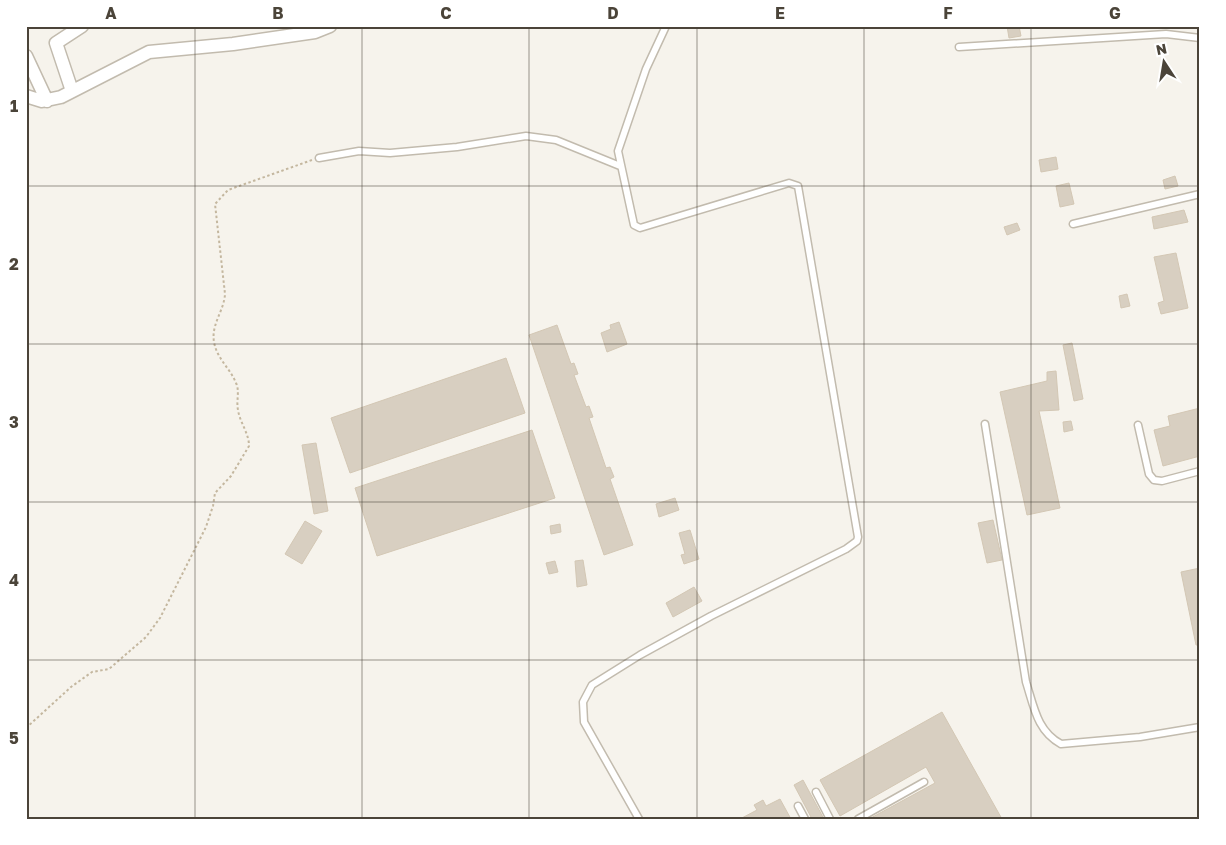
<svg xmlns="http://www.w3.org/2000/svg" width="1226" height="845" font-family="'Golos Text',sans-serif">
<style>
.building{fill:#d8cfc1;stroke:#d3c7b4}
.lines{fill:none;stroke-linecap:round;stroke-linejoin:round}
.lane-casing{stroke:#c2bbae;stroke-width:9}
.street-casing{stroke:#c2bbae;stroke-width:15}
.path{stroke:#c4b79f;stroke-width:2;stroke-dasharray:2.5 2.5;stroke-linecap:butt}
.lane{stroke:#fff;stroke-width:6}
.street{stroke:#fff;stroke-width:12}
.grid{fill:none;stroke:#4b4439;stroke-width:1;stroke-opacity:0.55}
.neatline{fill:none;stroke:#4b4439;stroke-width:2}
.grid-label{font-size:16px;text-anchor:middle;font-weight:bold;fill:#4b4439}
</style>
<rect width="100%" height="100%" fill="#f6f3ec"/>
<!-- building -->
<path class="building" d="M1007,26h12l2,10 -12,2z
M1056,157l2,12 -17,3 -2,-12z
M1175,176l3,10 -13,3 -2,-9z
M1069,183l5,21 -14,3 -4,-21z
M1184,210l4,12 -34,7 -2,-12z
M1017,223l3,7 -13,5 -3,-8z
M1176,253l12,55 -27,6 -3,-11 6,-2 -10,-44z
M1127,294l3,12 -9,2 -2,-12z
M619,322l8,22 -20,8 -6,-19 10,-4 -1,-4z
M557,325l14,39 3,-1 4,11 -4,1 12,32 3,-1 4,11 -4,1 17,50 4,-1 4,10 -4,2 23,66 -29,10 -75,-220z
M1072,343l11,56 -9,2 -11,-56z
M506,358l19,55 -175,60 -19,-55z
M1056,371l3,39 -20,1 21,97 -33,7 -27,-123 47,-11v-9z
M1200,408v48l-37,10 -9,-36 16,-4 -2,-10z
M1071,421l2,9 -9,2 -1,-10z
M532,430l23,68 -178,58 -22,-68z
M316,443l12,68 -14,3 -12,-69z
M675,498l4,12 -20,7 -3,-13z
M993,520l9,40 -15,3 -9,-40z
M305,521l17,10 -20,33 -17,-10z
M560,524l1,8 -10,2 -1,-8z
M690,530l9,29 -15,5 -3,-9 4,-1 -6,-21z
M583,560l4,25 -10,2 -2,-26z
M555,561l3,11 -9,2 -3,-11z
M1200,568v77h-4l-15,-73z
M694,587l8,14 -29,16 -7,-14z
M942,712l60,107h-133l66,-36 -9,-16 -86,49 -20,-36z
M803,780l21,39h-12l-18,-34z
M780,799l11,20h-51l17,-9 -3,-5 9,-5 3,6z"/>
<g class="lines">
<defs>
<path id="lane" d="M959,47l207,-13 34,4
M319,158l40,-7 31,2 67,-6 69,-11 30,4 64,26
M1073,224l127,-30
M985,424l41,258c8,25 11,49 35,62l79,-7 60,-10
M1138,425l11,49 5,6 8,1 38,-10
M816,792l14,27
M798,806l7,13
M639,819l-55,-97 -1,-20 9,-17 48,-30 71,-39 135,-67 11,-8 1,-4 -60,-351 -9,-3 -149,45 -6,-3 -16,-74 28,-82 20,-43
M858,819l66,-37"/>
<path id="street" d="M26,56l21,45
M72,91l-16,-48 26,-17
M26,96l16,5 19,-4 88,-45 84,-8 82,-12 15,-6"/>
</defs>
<!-- lane casing -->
<use href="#lane" class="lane-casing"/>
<!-- street casing -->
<use href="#street" class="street-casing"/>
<!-- path -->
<path class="path" d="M26,728l45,-41 21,-15 17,-3 37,-32 14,-19 46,-91 7,-21 2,-13 16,-17 18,-30c0,-13 -9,-23 -11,-36 -2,-9 2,-19 -2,-27 -6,-15 -19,-24 -22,-41 -3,-18 10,-31 11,-48l-10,-90 13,-14 84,-30"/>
<!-- lane -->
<use href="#lane" class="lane"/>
<!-- street -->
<use href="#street" class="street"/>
</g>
<!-- grid -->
<path class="grid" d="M195,26v793M362,26v793M529,26v793M697,26v793M864,26v793M1031,26v793M26,186h1174M26,344h1174M26,502h1174M26,660h1174"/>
<!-- border -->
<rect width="1226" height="845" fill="none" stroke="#ffffff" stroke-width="55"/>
<!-- north arrow -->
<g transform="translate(1164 62) rotate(348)" stroke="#ffffff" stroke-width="4" paint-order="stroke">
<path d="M0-4L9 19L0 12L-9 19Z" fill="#4b4439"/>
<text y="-8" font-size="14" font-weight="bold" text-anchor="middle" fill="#4b4439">N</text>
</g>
<rect x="28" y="28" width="1170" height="790" class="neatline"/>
<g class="grid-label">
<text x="111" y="19">A</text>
<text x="278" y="19">B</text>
<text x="446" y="19">C</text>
<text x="613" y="19">D</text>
<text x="780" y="19">E</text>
<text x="948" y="19">F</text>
<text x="1115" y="19">G</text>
<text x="14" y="112">1</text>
<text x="14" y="270">2</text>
<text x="14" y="428">3</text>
<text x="14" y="586">4</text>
<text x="14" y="744">5</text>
</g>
</svg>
